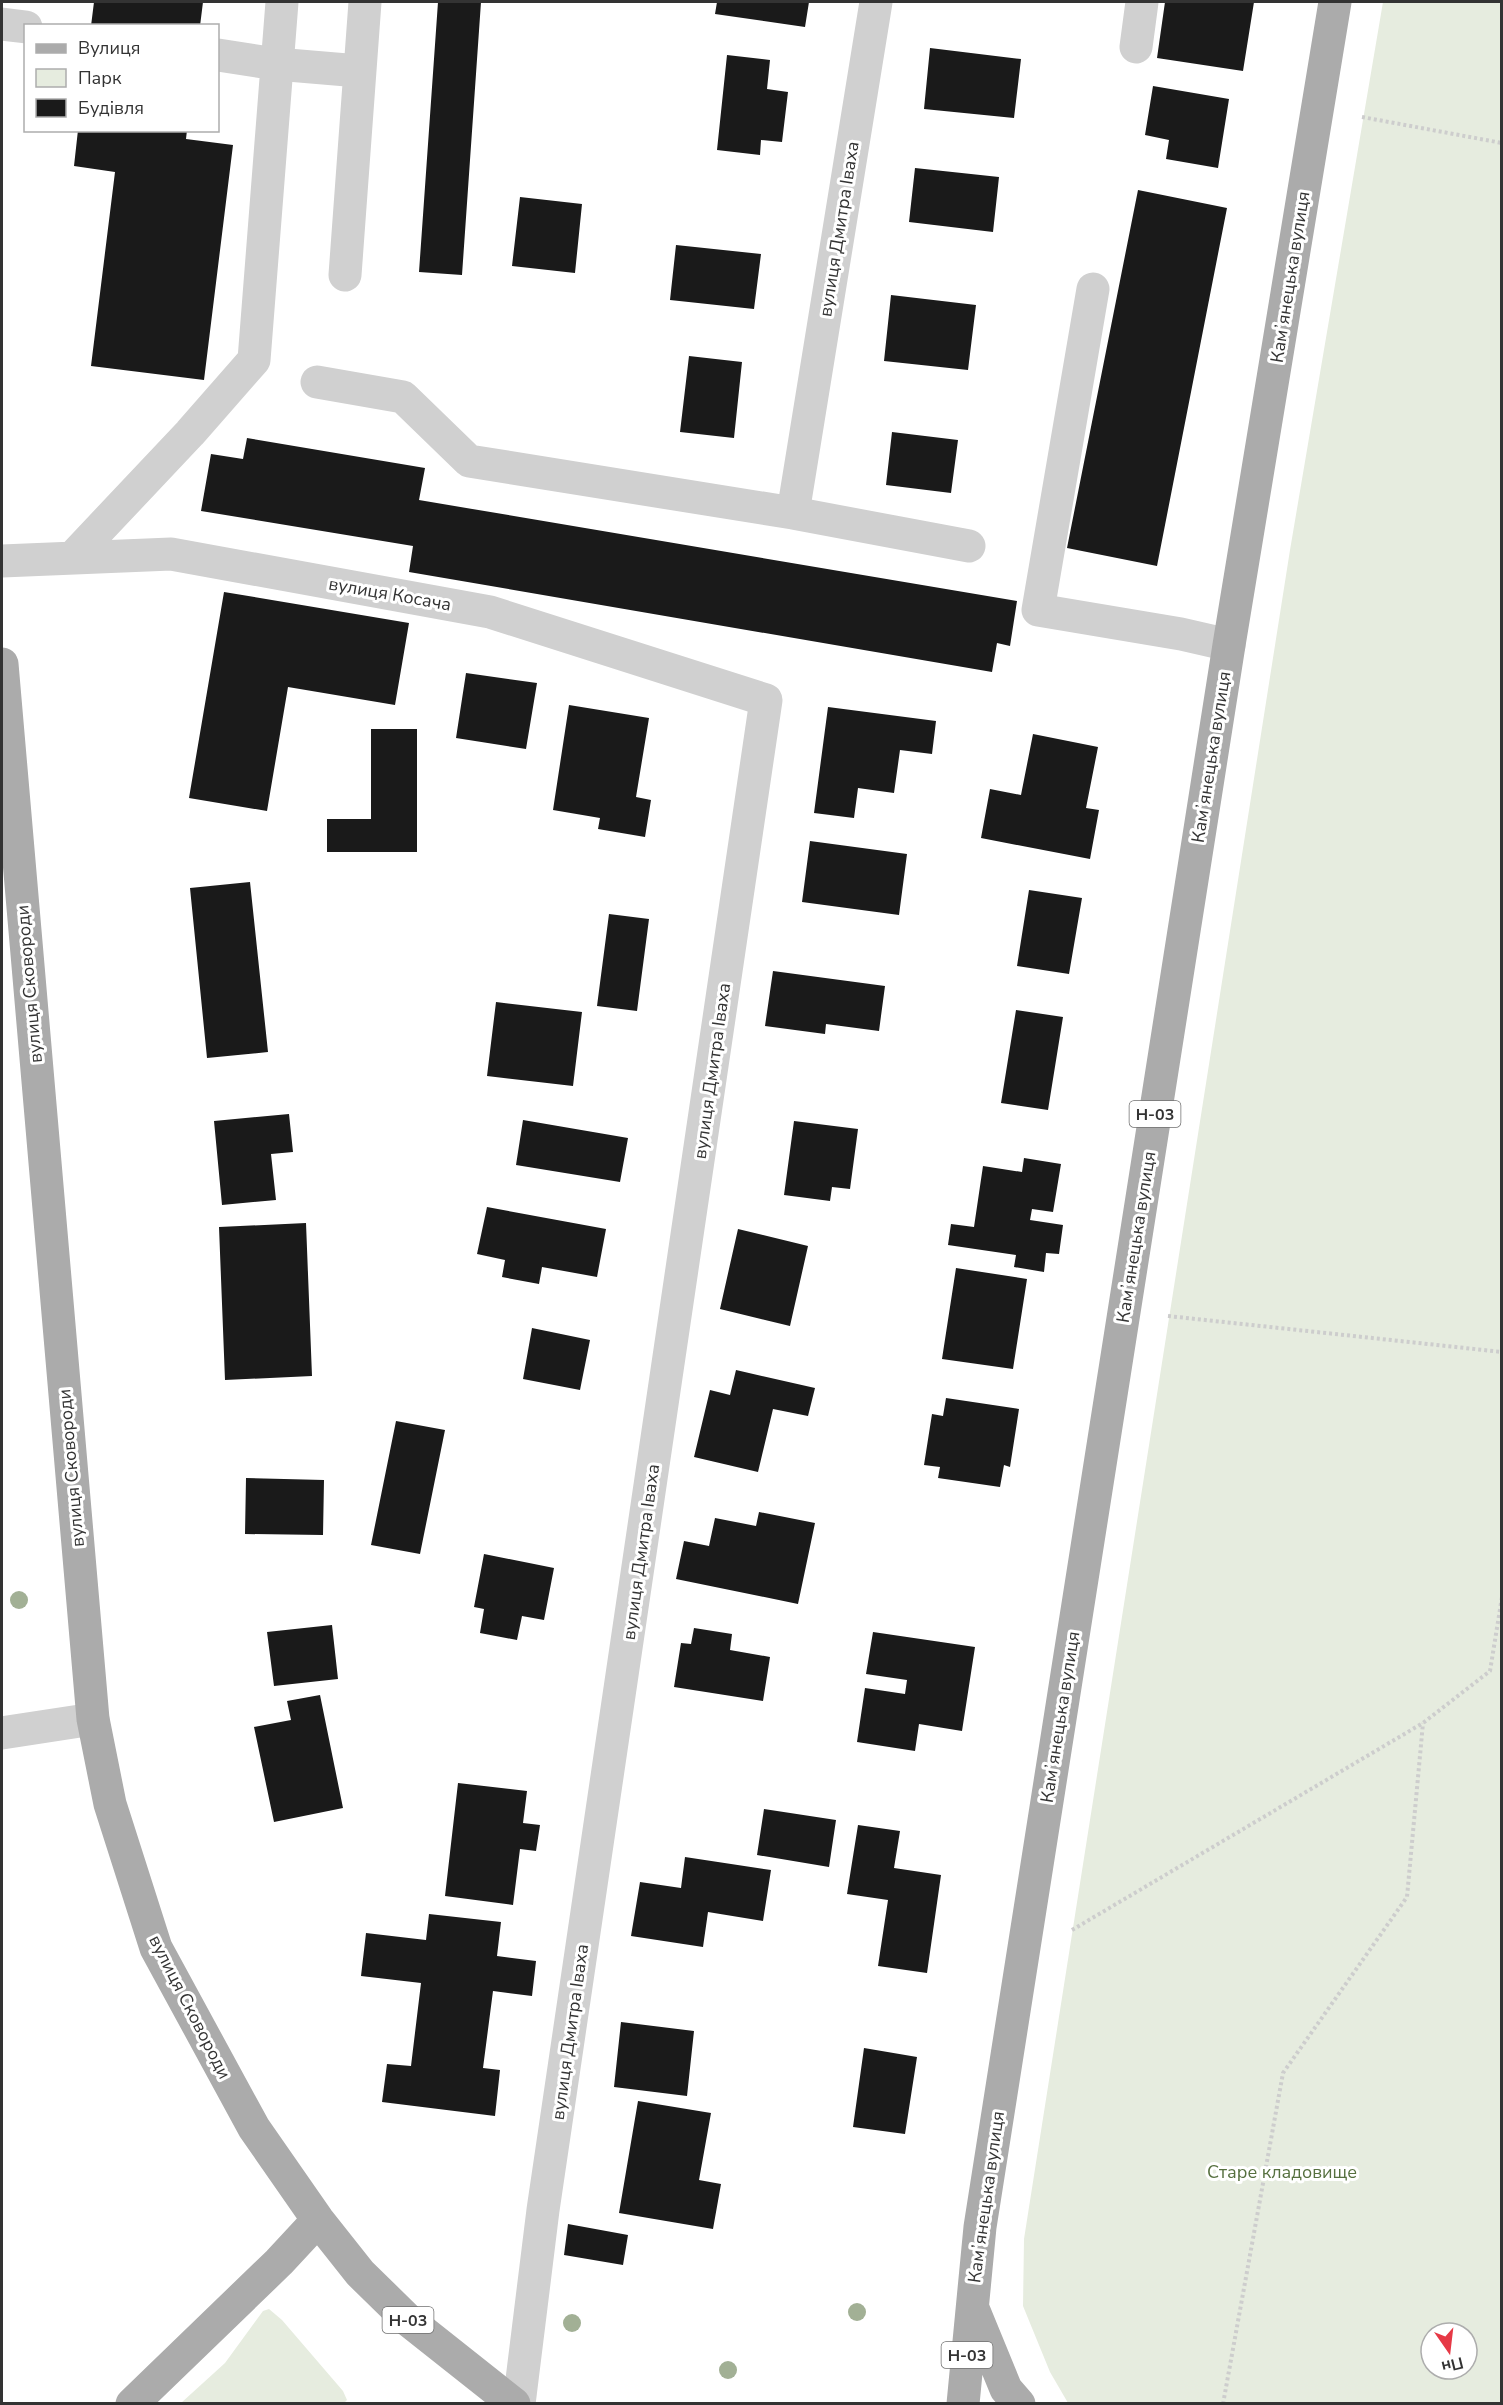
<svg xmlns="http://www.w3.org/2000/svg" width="1503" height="2405" font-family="'Nunito Sans',sans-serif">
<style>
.green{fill:#e6ecdf;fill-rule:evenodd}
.building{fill:#1a1a1a}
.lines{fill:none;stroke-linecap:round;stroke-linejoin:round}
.path{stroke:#cdcdcd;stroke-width:4;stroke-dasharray:3 3;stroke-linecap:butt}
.minor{stroke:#d0d0d0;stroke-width:33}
.major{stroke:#ababab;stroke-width:33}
.tree{fill:#a2b095}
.labels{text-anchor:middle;stroke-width:6;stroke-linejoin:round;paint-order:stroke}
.shield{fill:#fff;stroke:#707070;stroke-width:1.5}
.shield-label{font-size:16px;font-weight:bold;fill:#333}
.street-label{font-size:18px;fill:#333;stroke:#fff}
.park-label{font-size:18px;fill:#56703f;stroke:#fff}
</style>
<rect width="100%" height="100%" fill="#fff"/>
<!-- green -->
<path class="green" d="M1383,2h118v2401h-433l-18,-31 -27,-66 1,-67 266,-1689zM1431,2333h36v36h-36z
M269,2309l13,11 61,71 4,9 -3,3h-163l44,-40 38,-52z"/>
<!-- building -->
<path class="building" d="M94,2h109l-3,24h-109z
M438,2h43l-19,273 -43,-3z
M717,2h92l-4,25 -90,-13z
M1165,2h89l-11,69 -86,-13z
M930,48l91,11 -7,59 -90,-9z
M727,55l43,5 -3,29 21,3 -6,50 -21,-2 -1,15 -43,-5z
M1153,86l76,13 -11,69 -52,-9 3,-19 -24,-5z
M78,130h109l-1,9 47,6 -29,235 -113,-14 24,-194 -41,-6z
M915,168l84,9 -6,55 -84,-10z
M1138,190l89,18 -70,358 -90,-18z
M520,197l62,7 -7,69 -63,-7z
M676,245l85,9 -7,55 -84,-9z
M891,295l85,10 -8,65 -84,-9z
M689,356l53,6 -8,76 -54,-6z
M892,432l66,8 -7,53 -65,-8z
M247,438l178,30 -6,32 598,101 -7,45 -13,-3 -5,29 -583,-100 4,-26 -212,-35 10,-57 32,5z
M224,592l185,31 -14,82 -107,-18 -21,124 -78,-13z
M466,673l71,10 -11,66 -70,-11z
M569,705l80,13 -13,79 15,3 -6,37 -47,-8 2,-11 -47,-8z
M828,707l108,14 -4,33 -32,-4 -6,43 -36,-5 -4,30 -40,-5z
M371,729h46v123h-90v-33h44z
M1033,734l65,13 -12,61 13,2 -9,49 -109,-21 9,-49 31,6z
M810,841l97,13 -8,61 -97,-13z
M250,882l18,170 -61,6 -17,-170z
M1029,890l53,8 -13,76 -52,-8z
M609,914l40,5 -12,92 -40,-5z
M773,971l112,15 -6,45 -53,-7 -1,10 -60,-8z
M496,1002l86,10 -9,74 -86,-10z
M1016,1010l47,7 -15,93 -47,-7z
M289,1114l4,38 -22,2 5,46 -54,5 -8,-84z
M523,1120l105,18 -8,44 -104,-17z
M794,1121l64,8 -8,60 -18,-2 -2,14 -46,-6z
M1024,1158l37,6 -8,48 -21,-3 -2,11 33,5 -4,29 -13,-1 -2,19 -30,-5 2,-12 -68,-10 3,-21 23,3 9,-61 39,6z
M487,1207l119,22 -9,48 -55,-10 -3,17 -37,-7 3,-17 -28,-6z
M306,1223l6,153 -87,4 -6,-153z
M738,1229l70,17 -18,80 -70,-17z
M956,1268l71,11 -14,90 -71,-10z
M532,1328l58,12 -10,50 -57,-11z
M736,1370l79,18 -7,28 -35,-7 -15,63 -64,-15 16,-67 20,5z
M946,1398l73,11 -9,58 -6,-2 -4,22 -62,-9 2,-11 -16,-2 8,-51 11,2z
M396,1421l49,9 -25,124 -49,-9z
M246,1478l78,2 -1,55 -78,-1z
M759,1512l56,11 -17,81 -122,-25 8,-38 25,5 6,-28 41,8z
M484,1554l70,14 -10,52 -22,-4 -5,24 -37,-7 4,-24 -10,-2z
M332,1625l6,54 -64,7 -7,-54z
M694,1628l38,6 -2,16 40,7 -7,44 -89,-14 7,-44 10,1z
M873,1632l102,15 -13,84 -43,-7 -4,27 -58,-9 8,-54 40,6 2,-14 -41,-6z
M320,1695l23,113 -69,14 -20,-95 37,-7 -4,-19z
M458,1783l69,8 -4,32 17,2 -4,26 -16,-2 -7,56 -68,-9z
M764,1809l72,11 -7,47 -72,-12z
M858,1825l42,6 -6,37 47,7 -14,98 -49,-7 10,-66 -41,-6z
M685,1857l86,13 -8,51 -55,-9 -5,35 -72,-11 9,-54 41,6z
M429,1914l72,8 -4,34 39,5 -4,35 -39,-5 -10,77 17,2 -5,46 -113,-14 5,-38 24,2 10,-83 -60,-7 5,-43 60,7z
M621,2022l73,9 -7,65 -73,-9z
M864,2048l53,9 -12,77 -52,-7z
M638,2101l73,12 -12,67 22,4 -8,45 -94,-16z
M568,2224l60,11 -5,30 -59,-10z"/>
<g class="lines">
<!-- path -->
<path class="path" d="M1362,117l140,26
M1168,1316l334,36
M1072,1930l351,-207 67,-52 12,-74
M1223,2404l60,-331 124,-176 16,-174"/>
<!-- minor -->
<path class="minor" d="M2,24l24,3
M1136,47l6,-45
M218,55l58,9 83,7
M345,275l20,-273
M1093,289l-55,321 143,24 48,11
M317,382l86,15 66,64 324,52 176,33
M793,513l83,-511
M73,557l117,-124 64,-73 28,-358
M2,561l169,-7 319,58 276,88 -223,1510 -24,194
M2,1733l91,-14"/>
<!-- major -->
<path class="major" d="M2,664l91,1055 17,85 46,144 98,180 64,92 42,53 48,47 106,84
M974,2311l32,78 13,15
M132,2404l147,-142 39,-42
M963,2404l17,-177 249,-1582 106,-643"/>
</g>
<!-- trees -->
<g class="tree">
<circle cx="19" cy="1600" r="9"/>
<circle cx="857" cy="2312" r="9"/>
<circle cx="572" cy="2323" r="9"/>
<circle cx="728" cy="2370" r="9"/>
</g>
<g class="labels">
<!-- shield labels -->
<g class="shield">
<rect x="1129.5" y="1101" width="51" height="26" rx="4.5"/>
<rect x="382.5" y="2307" width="51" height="26" rx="4.5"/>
<rect x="941.5" y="2342" width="51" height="26" rx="4.5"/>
</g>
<g class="shield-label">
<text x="1155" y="1120">Н-03</text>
<text x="408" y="2326">Н-03</text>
<text x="967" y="2361">Н-03</text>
</g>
<!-- street labels -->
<g class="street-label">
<text transform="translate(839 229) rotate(-81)" y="6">вулиця Дмитра Іваха</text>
<text transform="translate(1290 277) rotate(-81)" y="6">Камʼянецька вулиця</text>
<text transform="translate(390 594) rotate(10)" y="6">вулиця Косача</text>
<text transform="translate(1211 757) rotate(-81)" y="6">Камʼянецька вулиця</text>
<text transform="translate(29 984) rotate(-95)" y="6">вулиця Сковороди</text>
<text transform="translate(712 1071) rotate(-82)" y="6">вулиця Дмитра Іваха</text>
<text transform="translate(1136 1237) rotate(-81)" y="6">Камʼянецька вулиця</text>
<text transform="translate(71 1468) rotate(-95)" y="6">вулиця Сковороди</text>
<text transform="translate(641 1552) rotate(-82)" y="6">вулиця Дмитра Іваха</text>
<text transform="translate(1060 1717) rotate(-81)" y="6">Камʼянецька вулиця</text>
<text transform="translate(190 2007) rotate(63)" y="6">вулиця Сковороди</text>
<text transform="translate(570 2032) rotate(-82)" y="6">вулиця Дмитра Іваха</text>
<text transform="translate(986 2197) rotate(-82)" y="6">Камʼянецька вулиця</text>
</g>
<!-- park labels -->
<g class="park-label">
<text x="1282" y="2178">Старе кладовище</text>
</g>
</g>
<!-- border -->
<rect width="1503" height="2405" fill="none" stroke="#333333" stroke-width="6"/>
<!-- legend -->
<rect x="24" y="24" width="195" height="108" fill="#ffffff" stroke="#adadad" stroke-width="1.5"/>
<rect x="36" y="44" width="30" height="9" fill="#ababab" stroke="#adadad" stroke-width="1.5"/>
<text x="78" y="54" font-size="18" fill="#333333">Вулиця</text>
<rect x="36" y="69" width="30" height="18" fill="#e6ecdf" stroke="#adadad" stroke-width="1.5"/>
<text x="78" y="84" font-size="18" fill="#333333">Парк</text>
<rect x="36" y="99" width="30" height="18" fill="#1a1a1a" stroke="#adadad" stroke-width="1.5"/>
<text x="78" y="114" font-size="18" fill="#333333">Будівля</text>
<!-- north arrow -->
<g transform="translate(1449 2351) rotate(166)"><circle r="28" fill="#ffffff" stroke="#adadad" stroke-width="1.5"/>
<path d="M0-4.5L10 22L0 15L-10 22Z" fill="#e63946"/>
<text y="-9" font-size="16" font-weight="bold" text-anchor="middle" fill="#333333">Пн</text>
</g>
</svg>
